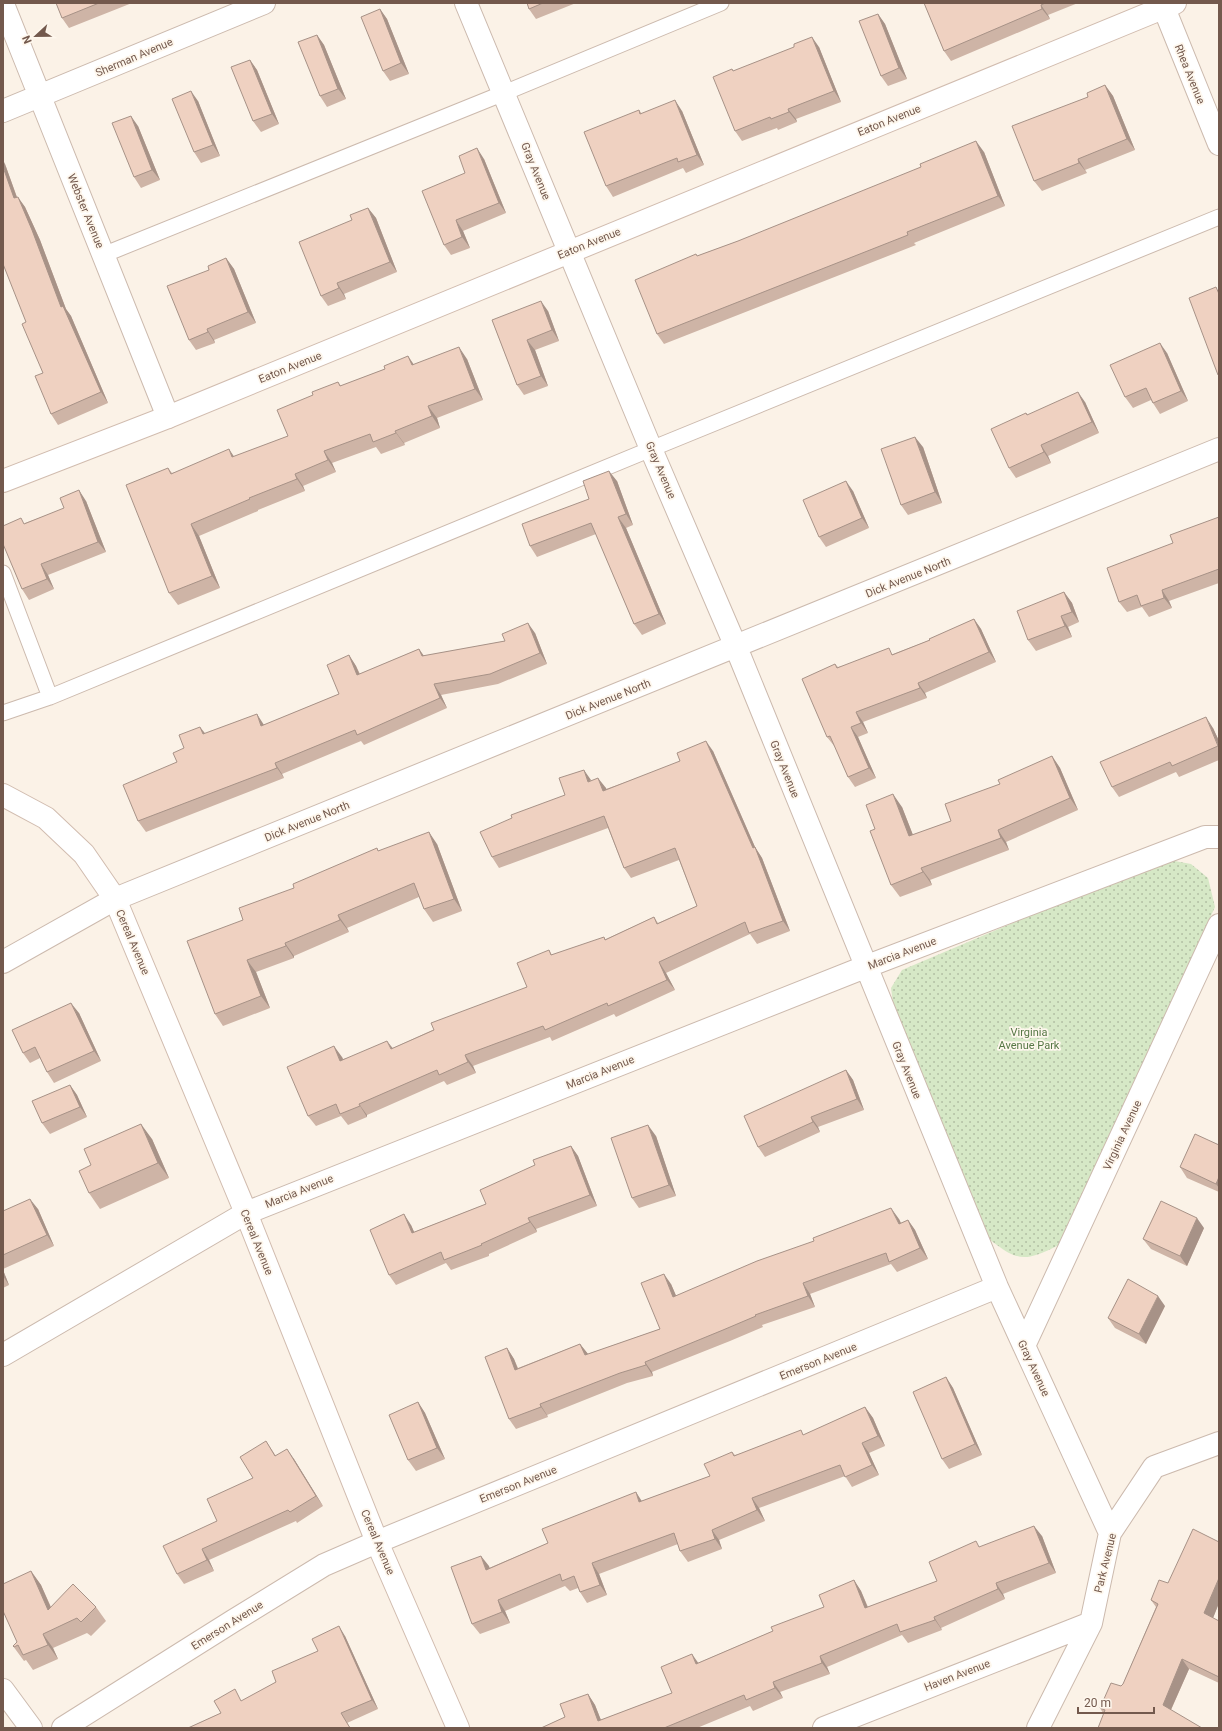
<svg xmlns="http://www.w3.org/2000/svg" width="1222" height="1731" font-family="Roboto,sans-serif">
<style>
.park{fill:url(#park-dots)}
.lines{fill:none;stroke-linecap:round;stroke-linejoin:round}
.lane-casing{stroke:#ccbaae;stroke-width:17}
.street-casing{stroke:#ccbaae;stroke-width:24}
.secondary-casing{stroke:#d1bcaf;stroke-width:24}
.lane{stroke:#fff;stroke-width:15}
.street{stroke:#fff;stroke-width:22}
.secondary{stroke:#fff;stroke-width:22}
.wall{fill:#ceb4a6}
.shaded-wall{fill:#a79287}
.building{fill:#efd1c1;stroke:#a79287}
.labels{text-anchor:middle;stroke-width:3.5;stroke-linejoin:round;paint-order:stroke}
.street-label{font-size:11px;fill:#73594d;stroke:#fef7ed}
.park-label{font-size:11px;fill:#577846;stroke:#fef7ed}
</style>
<defs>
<pattern id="park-dots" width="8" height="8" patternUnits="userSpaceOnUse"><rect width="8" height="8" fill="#d6e8c6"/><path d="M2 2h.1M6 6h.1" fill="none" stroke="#b2bfa3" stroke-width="1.8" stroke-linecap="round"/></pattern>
</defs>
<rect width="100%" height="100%" fill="#fbf2e7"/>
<!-- park -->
<path class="park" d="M1164,859l27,5 17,14 7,29 -156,338c-34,17 -41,17 -70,-6l-96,-236 -2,-15 11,-18z"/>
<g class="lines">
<defs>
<path id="lane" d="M103,255l401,-162 217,-90
M3,573l47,124
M3,713l47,-16 601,-248 568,-232"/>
<path id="street" d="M466,3l185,446 85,198 261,640 113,246
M3,4l165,413
M1164,8l55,136
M3,111l261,-108
M3,962l112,-63 1104,-450
M1024,1346l195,-421
M3,1355l243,-142 619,-246 340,-130h14
M3,1690l28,38
M63,1728l170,-107 91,-56 53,-23 620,-255
M824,1728l267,-105
M1038,1728l53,-105 19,-90 44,-66 65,-24"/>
<path id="secondary" d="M3,481l165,-64 1007,-414
M3,795l43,23 38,36 31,45 131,314 131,329 81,186"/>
</defs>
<!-- lane casing -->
<use href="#lane" class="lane-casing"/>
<!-- street casing -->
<use href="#street" class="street-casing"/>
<!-- secondary casing -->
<use href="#secondary" class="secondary-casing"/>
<!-- lane -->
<use href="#lane" class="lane"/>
<!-- street -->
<use href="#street" class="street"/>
<!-- secondary -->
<use href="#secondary" class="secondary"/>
</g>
<!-- wall -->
<path class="wall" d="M56,3h76l-63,25 -7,-10z
M527,3h49l-40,16 -7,-10z
M924,3h154l-30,12 2,4 -99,42 -7,-10z
M380,9l7,10 22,55 -19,7 -7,-10z
M878,14l7,10 22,55 -19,7 -7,-10z
M317,35l7,10 22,54 -19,8 -7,-11z
M819,47l22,55 -45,17 1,3 -19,8 -1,-2 -35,13 -7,-10 -3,-62 1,2z
M250,60l7,10 22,54 -18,8 -8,-11z
M1105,85l8,11 22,54 -50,20 2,3 -45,18 -8,-10z
M198,101l22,55 -19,7 -7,-11z
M639,110l3,4 40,-3 22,54 -18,8 -3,-5 -70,29 -7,-11z
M138,126l22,54 -19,8 -7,-11z
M984,152l21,54 -91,37 2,2 -252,99 -7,-10 40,-78z
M484,159l22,54 -43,18 7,17 -19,7 -7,-10 21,-72z
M5,164l12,33 8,10 15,33 26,69 5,7 37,87 -50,22 -7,-11 -8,-41 -17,-51z
M368,208l8,10 21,54 -53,22 2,5 -18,7 -7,-10 31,-76z
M226,258l8,11 22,54 -42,17 1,3 -19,7 -7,-10 20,-70z
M548,311l11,30 -24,9 13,36 -24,9 -7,-10 -25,-65z
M1167,353l21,48 -28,13 -7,-11 -2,-3 -18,8 -8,-11z
M408,356l6,9 53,-6 16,41 -46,18 3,10 -36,15 1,2 -24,9 -5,-7 -44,16 4,9 -33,14 2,5 -47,19v1l-59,25 21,52 -42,17 -9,-12 -1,-125 4,5 62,-16 54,-21 25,-41 25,-13 3,4 44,-17z
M1085,402l14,31 -51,23 3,7 -35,15 -7,-10 17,-55 2,2z
M923,447l19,56 -34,12 -7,-10z
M617,481l16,44 -7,3 40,96 -24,11 -8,-11 -38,-90 -59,23 -7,-11 59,-47z
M853,491l16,37 -43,19 -7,-10z
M86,501l20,51 -58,23 6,14 -25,11 -7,-11 3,-66z
M1219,517v66l-50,18 3,7 -23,9 -7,-10 -15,5 -8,-10 54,-59z
M1064,592l8,11 7,19 -11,5 4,10 -36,14 -8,-11z
M974,619l7,10 15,33 -71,31 2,5 -64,24 5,11 -10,4 18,41 -21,9 -7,-10 -13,-30 -8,-10 8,-73 3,3 55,-13 37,-14z
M535,633l12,31 -49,20 -57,11 6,13 -83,37 -3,-4 -79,33 2,4 -138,54 -8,-11 39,-59 7,-14 21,-14 59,-9 75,-31 10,-39 7,11 4,8 59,-25 5,7 81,-15z
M1213,728l6,13v19l-40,17 -3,-5 -57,25 -7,-10z
M713,751l42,96 7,11 28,73 -33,13 -7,-10 -84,39 9,17 -59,27 -2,-3 -62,27 -2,-4 -77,29 3,7 -29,12 -3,-4 -77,34v2l-19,8 -7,-9 -25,10 -8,-10 34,-59 1,2 50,-11 134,-61 22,-37 3,5 54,-16 48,-22 4,6 39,-17 -18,-46 -48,18 -7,-10 -16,-40 -109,40 -7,-11 73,-62 26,-15 15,8v1z
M1052,756l8,12 18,42 -72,32 3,8 -79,30 2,5 -32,12 -9,-12 -16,-56 27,-22 11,28 38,-14 49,-37z
M437,844l25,67 -29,11 -9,-13 -5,-12 -72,31 2,4 -55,24v2l-38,14 14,36 -47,18 -8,-12 28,-94 51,-32 85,-37z
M79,1013l22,48 -47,22 -7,-11 -7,-14 -10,5 -7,-10z
M846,1070l7,10 11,30 -46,17 2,5 -55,25 -7,-10z
M70,1085l7,10 10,22 -37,17 -8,-11z
M656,1136l20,60 -37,12 -7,-10z
M152,1139l17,39 -69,31 -11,-16 2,-28z
M1219,1145v47l-32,-14 -7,-11z
M571,1146l7,10 19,50 -61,23 1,3 -48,22v2l-38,14 -5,-7 -50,22 -7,-10 22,-50 3,7 72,-28 49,-39z
M38,1209l16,37 -51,23v-58z
M899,1219l2,4 7,-3 7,10 13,29 -31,13 -6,-8 -81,30 5,13 -53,18 1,2 -33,14 -78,31 1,4 -26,7 -80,32 1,2 -32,12 -7,-10 -2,-71 7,11 4,9 62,-24 8,10 72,-25 11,-45 5,12z
M1204,1228l-17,38 -36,-17 -8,-10z
M3,1270l6,15 -6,3z
M1165,1306l-19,38 -31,-16 -7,-10z
M946,1377l7,11 29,67 -33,14 -7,-10z
M418,1402l7,11 20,46 -29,12 -8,-11z
M865,1407l8,11 12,28 -16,7 10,22 -27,12 -7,-11 -86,32 6,13 -46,19 3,9 -34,13 -8,-11 -2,-7 -79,30 8,21 -20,8 -7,-11 -2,-4 -8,3 -5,-5 -60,25 5,12 -30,11 -8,-10 17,-58v2l59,-25 94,-42 68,-25 22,-24 3,3 70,-20z
M266,1441l10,15 18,3 29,47 -26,17 -1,-2 -87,39 5,11 -30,13 -7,-10 40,-53 36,-43z
M1042,1536l14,37 -53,21 2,5 -64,29 1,2 -34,13 -6,-8 -75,32 3,7 -50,18 3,6 -30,13 -3,-5 -53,22h-156l24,-11 23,-23 7,11 6,15 71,-27 26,-30 75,-32 51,-24 30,-27 7,11 7,16 69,-26 44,-34z
M1219,1542v61l-6,15 6,3v62l-30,-14 -18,41 -68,3 -3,-5 23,-24 33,-77 -5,-7 17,-17z
M31,1571l10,14 10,22h45l10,14 -15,15 -4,-3 -34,15 5,11 -25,11 -7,-10 -2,1 -11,-15 4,-4z
M345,1636l33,73 -31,14 4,5h-163l33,-15 55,-31 42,-31z"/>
<!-- shaded-wall -->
<path class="shaded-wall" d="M1041,5l7,10 2,4 -8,-10z
M380,9l7,10 22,55 -8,-11z
M878,14l7,10 22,55 -8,-11z
M317,35l7,10 22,54 -8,-10z
M812,37l7,10 22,55 -7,-11z
M250,60l7,10 22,54 -7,-10z
M1105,85l8,11 22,54 -8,-11z
M191,91l7,10 22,55 -7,-11z
M675,100l7,11 22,54 -7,-10z
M788,109l8,10 1,3 -8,-10z
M131,116l7,10 22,54 -8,-10z
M976,141l8,11 21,54 -7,-10z
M477,148l7,11 22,54 -7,-10z
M1078,159l7,11 2,3 -8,-10z
M3,160l2,4 16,45 -7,-11 -11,-31z
M18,197l7,10 15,33 26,69 5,7 37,87 -7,-11 -40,-85z
M368,208l8,10 21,54 -7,-10z
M456,220l7,11 7,17 -8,-11z
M226,258l8,11 22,54 -8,-11z
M337,283l7,11 2,5 -7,-11z
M541,301l7,10 11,30 -7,-11z
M207,329l7,11 1,3 -7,-11z
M527,340l8,10 13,36 -7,-10z
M1160,343l7,10 21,48 -7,-10z
M459,347l8,12 16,41 -8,-11z
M408,356l8,12 -4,-3z
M1078,392l7,10 14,31 -7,-11z
M428,406l9,12 3,10 -8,-12z
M395,431l9,12 1,2 -9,-12z
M915,437l8,10 19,56 -7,-11z
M1041,445l7,11 3,7 -7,-11z
M229,449l8,12 -5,-4z
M324,451l8,12 4,9 -8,-12z
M609,471l8,10 16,44 -7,-11z
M295,474l8,12 2,5 -8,-12z
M846,481l7,10 16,37 -7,-10z
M79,490l7,11 20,51 -8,-10z
M618,517l8,11 40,96 -7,-10z
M191,524l8,12 21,52 -8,-12z
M41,564l7,11 6,14 -7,-10z
M1162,590l7,11 3,7 -8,-10z
M1064,592l8,11 7,19 -7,-10z
M1061,616l7,11 4,10 -7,-11z
M974,619l7,10 15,33 -7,-10z
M528,623l7,10 12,31 -7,-11z
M419,649l7,10 -4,-3z
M349,655l7,11 8,19 -7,-10z
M918,683l7,10 2,5 -7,-10z
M434,684l7,11 6,13 -7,-10z
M856,712l7,10 5,11 -7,-10z
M257,714l7,11 -3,1z
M1206,717l7,11 6,13v6z
M200,727l8,10 -5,-3z
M851,727l7,10 18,41 -7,-10z
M706,741l7,10 42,96 7,11 28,73 -7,-10 -30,-73z
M1052,756l8,12 18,42 -8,-12z
M275,763l7,11 2,4 -7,-10z
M584,770l7,10 -3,2z
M598,778l8,10 5,13 -8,-10z
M893,794l9,13 16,41 -9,-12z
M998,830l8,12 3,8 -8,-12z
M429,832l8,12 25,67 -8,-12z
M921,868l9,12 2,5 -9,-13z
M338,915l9,13 2,4 -9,-12z
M285,943l9,13v2l-8,-12z
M247,960l9,12 14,36 -9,-12z
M659,962l7,11 9,17 -8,-10z
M71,1003l8,10 22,48 -7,-10z
M387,1041l8,10 -4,-2z
M334,1046l8,11 6,14 -8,-10z
M465,1055l8,11 3,7 -8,-11z
M846,1070l7,10 11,30 -7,-11z
M70,1085l7,10 10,22 -7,-10z
M359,1104l8,11v2l-7,-11z
M811,1117l7,10 2,5 -7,-10z
M141,1124l11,15 17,39 -11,-15z
M648,1125l8,11 20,60 -7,-11z
M571,1146l7,10 19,50 -7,-11z
M1219,1177v11l-3,-4z
M30,1199l8,10 16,37 -7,-11z
M891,1208l8,11 7,16 -7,-11z
M404,1214l7,11 8,18 -7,-10z
M528,1218l8,11 1,3 -7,-10z
M1197,1218l7,10 -17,38 -7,-10z
M908,1220l7,10 13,29 -8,-11z
M3,1270l6,15 -6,-9z
M664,1274l7,10 10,23 -8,-10z
M803,1283l7,11 5,13 -7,-11z
M1158,1296l7,10 -19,38 -7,-10z
M580,1344l8,10 -3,1z
M507,1348l7,11 8,21 -7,-10z
M645,1362l7,10 1,4 -7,-11z
M946,1377l7,11 29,67 -7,-11z
M418,1402l7,11 20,46 -8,-11z
M540,1404l7,11 1,2 -7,-10z
M865,1407l8,11 12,28 -7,-10z
M862,1443l7,10 10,22 -7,-10z
M287,1449l7,10 29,47 -7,-10z
M636,1492l7,11 -4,-1z
M752,1498l7,10 6,13 -8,-11z
M1034,1526l8,10 14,37 -7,-10z
M712,1530l7,10 3,9 -7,-10z
M202,1549l7,11 5,11 -7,-11z
M481,1556l8,10 5,14 -8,-10z
M592,1563l7,11 8,21 -7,-10z
M31,1571l10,14 17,39 -10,-14z
M1219,1578v25l-8,20 -7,-10z
M854,1580l7,11 11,27 -7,-10z
M996,1583l7,11 2,5 -7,-10z
M498,1600l7,11 5,12 -8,-11z
M934,1617l7,11 1,2 -7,-10z
M339,1626l6,10 33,73 -6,-9z
M43,1634l10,14 5,11 -10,-14z
M692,1654l7,10h-3z
M820,1656l7,11 3,7 -8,-11z
M1182,1659l7,10 -20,45 -6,-9z
M773,1682l7,10 3,6 -8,-10z
M588,1694l7,11 9,23 -6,-7z"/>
<!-- building -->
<path class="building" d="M56,3h43l-37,15z
M527,3h16l-14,6z
M924,3h121l-4,2 1,4 -98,42z
M380,9l21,54 -18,8 -22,-54z
M878,14l21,54 -18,8 -22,-55z
M317,35l21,54 -18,7 -22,-54z
M812,37l22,54 -46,18 1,3 -18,7 -1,-2 -35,14 -22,-54 19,-8 1,2 61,-24v-3z
M250,60l22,54 -19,7 -22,-54z
M1105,85l22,54 -49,20 1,4 -45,18 -22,-55 76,-29 -1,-4z
M191,91l22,54 -19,7 -22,-53z
M675,100l22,55 -19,7 -1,-4 -71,28 -22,-54 55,-22 1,4z
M131,116l21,54 -18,7 -22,-54z
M976,141l22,55 -91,36 1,3 -251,99 -22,-54 61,-26 1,2 41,-15 183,-74 -1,-3z
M477,148l22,55 -43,17 6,17 -18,8 -22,-54 43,-18 -6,-17z
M3,167l11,31 4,-1 14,33 29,77 2,-1 38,86 -50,22 -16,-38 8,-3 -21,-49 4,-2 -23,-58z
M368,208l22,54 -53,21 2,5 -18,8 -22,-54 53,-22 -2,-5z
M226,258l22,54 -41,17 1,3 -19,8 -22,-54 42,-16 -1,-4z
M1216,287l3,7v80l-1,1 -29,-77z
M541,301l11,29 -25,10 14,36 -24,9 -25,-65z
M1160,343l21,48 -28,12 -7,-15 -21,9 -15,-32z
M459,347l16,42 -47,17 4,10 -37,15 1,2 -23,9 -3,-8 -46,17 4,9 -33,14 2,5 -48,19 1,1 -59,25 21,52 -43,17 -43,-108 42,-17 3,6 58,-25 3,8 56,-21 -11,-26 36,-15 -1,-3 26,-10 2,4 45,-17 -1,-3 24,-10 4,9z
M1078,392l14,30 -51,23 3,7 -35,16 -18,-39 35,-16 1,2z
M915,437l20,55 -34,13 -20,-56z
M609,471l17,43 -8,3 41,97 -25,10 -43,-101 -61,23 -8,-22 67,-25 -6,-18z
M846,481l16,37 -43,19 -16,-37z
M79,490l19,52 -57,22 6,15 -25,10 -19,-45v-18l18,-8 3,6 40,-16 -4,-10z
M1219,517v52l-57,21 2,8 -23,8 -4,-11 -18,7 -12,-34 66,-25 -3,-8z
M1064,592l8,20 -11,4 4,10 -37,14 -11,-29z
M974,619l15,33 -71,31 2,5 -64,24 5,11 -10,4 18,41 -21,9 -18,-41 -3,1 -25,-58 33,-15 2,4 52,-20 3,7 38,-15 -1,-1z
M528,623l12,30 -50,21 -56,10 6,14 -83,37 -2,-5 -80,33 2,5 -139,53 -15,-36 54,-23 -4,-9 11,-5 -5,-13 21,-8 3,7 54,-20 4,12 78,-32 -12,-29 22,-10 8,20 62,-26 3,7 83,-15 -3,-7z
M1206,717l12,29 -46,20 -2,-4 -58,25 -12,-25z
M706,741l47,107 2,-1 28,74 -34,12 -4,-11 -86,40 8,18 -59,26 -1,-3 -62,27 -2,-4 -78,29 3,7 -29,13 -2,-5 -78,34 1,2 -20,8 -4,-10 -28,12 -21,-49 47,-21 6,15 47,-20 4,8 43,-19 -3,-7 96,-36 -10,-24 32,-13 2,5 53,-18 1,3 49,-23 3,7 40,-18 -22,-58 -51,20 -20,-52 -112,41 -12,-25 32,-14 -1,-3 54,-20 -6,-17 25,-8 4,12 10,-4 5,13 77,-30 -3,-8z
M1052,756l18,42 -72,32 3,8 -80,30 2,4 -32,13 -21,-54 5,-2 -9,-24 27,-11 16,42 42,-15 -6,-17 55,-20 -2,-4z
M429,832l25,67 -30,10 -10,-26 -76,32 2,5 -55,23 1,3 -39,14 14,36 -46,18 -28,-73 56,-21 -4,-12 55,-20 -1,-4 84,-36 1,3z
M71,1003l23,48 -47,21 -12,-25 -12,6 -11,-23z
M846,1070l11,29 -46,18 2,5 -55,25 -14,-31z
M70,1085l10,22 -38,16 -10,-22z
M141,1124l17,39 -69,30 -10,-22 12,-6 -7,-16z
M648,1125l21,60 -37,13 -21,-60z
M1195,1134l24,11v32l-3,7 -36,-17z
M571,1146l19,49 -62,23 2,4 -49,22 1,1 -38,15 -3,-8 -52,23 -19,-45 34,-16 8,19 74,-29 -6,-14 55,-25 -2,-5z
M30,1199l17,36 -44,20v-44z
M1161,1201l36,17 -17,38 -37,-17z
M891,1208l8,16 9,-4 12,28 -31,14 -3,-9 -83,30 5,13 -53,19 1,1 -33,14 -78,32 1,3 -26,8 -80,31 1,3 -32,12 -24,-62 22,-9 8,22 65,-26 5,11 75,-26 -19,-46 23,-9 9,23 84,-36 57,-20 -1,-3z
M1128,1279l30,17 -19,38 -31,-16z
M946,1377l29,67 -33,15 -29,-67z
M418,1402l19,46 -29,12 -19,-45z
M865,1407l13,29 -16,7 10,22 -27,12 -5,-12 -88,33 5,12 -45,20 3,9 -35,12 -6,-18 -82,30 8,22 -20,7 -6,-16 -12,5 -2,-7 -62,26 4,12 -30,12 -21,-57 30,-11 5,14 62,-27 -6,-14 94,-37 3,10 71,-26 -6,-12 28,-12 2,4 67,-26 2,5z
M266,1441l9,15 12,-7 29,47 -26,16 -2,-2 -86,39 5,11 -30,14 -14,-28 54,-25 -10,-22 46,-21 -13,-21z
M1034,1526l15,37 -53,20 2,6 -64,28 1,3 -35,12 -3,-8 -77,32 2,7 -49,19 2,6 -29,12 -2,-5 -80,33h-123l24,-11 -5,-13 28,-10 10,27 74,-28 -11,-26 31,-13 4,10 77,-33 -2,-4 53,-20 -5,-12 35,-15 11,28 72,-27 -8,-19 47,-21 3,6z
M1193,1529l26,13v36l-15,35 15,8v56l-37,-18 -19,46 39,23h-104l7,-18 -5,-2 11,-25 10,3 2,-2 35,-80 -7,-4 8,-20 9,3z
M31,1571l17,39 25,-26 23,23 -15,15 -4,-4 -34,16 5,11 -25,10 -5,-10 -4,2 -1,-1 4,-4 -14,-31v-27z
M339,1626l33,74 -31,13 9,15h-162l33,-15 -7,-12 21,-12 6,12 35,-19 -4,-11 46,-20 -6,-12z"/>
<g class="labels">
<!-- street labels -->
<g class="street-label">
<text transform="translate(134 57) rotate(-23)" y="4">Sherman Avenue</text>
<text transform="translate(1190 74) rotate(68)" y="4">Rhea Avenue</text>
<text transform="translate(889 120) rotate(-22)" y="4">Eaton Avenue</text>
<text transform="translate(536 171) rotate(68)" y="4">Gray Avenue</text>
<text transform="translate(86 211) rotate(68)" y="4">Webster Avenue</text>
<text transform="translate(589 243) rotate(-22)" y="4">Eaton Avenue</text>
<text transform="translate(290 367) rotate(-22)" y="4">Eaton Avenue</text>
<text transform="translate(661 470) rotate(67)" y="4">Gray Avenue</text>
<text transform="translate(908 577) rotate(-22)" y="4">Dick Avenue North</text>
<text transform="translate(608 699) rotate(-22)" y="4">Dick Avenue North</text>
<text transform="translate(785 769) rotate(68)" y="4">Gray Avenue</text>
<text transform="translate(307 821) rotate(-22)" y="4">Dick Avenue North</text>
<text transform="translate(133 942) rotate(67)" y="4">Cereal Avenue</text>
<text transform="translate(902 953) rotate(-21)" y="4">Marcia Avenue</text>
<text transform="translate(907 1070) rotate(68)" y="4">Gray Avenue</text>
<text transform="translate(600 1072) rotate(-22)" y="4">Marcia Avenue</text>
<text transform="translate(1122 1135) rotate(-65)" y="4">Virginia Avenue</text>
<text transform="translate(299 1191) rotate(-22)" y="4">Marcia Avenue</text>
<text transform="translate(257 1242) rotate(68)" y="4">Cereal Avenue</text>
<text transform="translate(818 1361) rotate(-22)" y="4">Emerson Avenue</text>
<text transform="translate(1034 1368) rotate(65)" y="4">Gray Avenue</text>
<text transform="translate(518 1484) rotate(-22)" y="4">Emerson Avenue</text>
<text transform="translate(378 1542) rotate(67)" y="4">Cereal Avenue</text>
<text transform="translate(1105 1563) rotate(-76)" y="4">Park Avenue</text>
<text transform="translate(227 1625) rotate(-32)" y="4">Emerson Avenue</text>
<text transform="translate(957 1675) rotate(-21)" y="4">Haven Avenue</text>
</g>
<!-- park labels -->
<g class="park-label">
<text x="1029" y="1036">Virginia<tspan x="1029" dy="13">Avenue Park</tspan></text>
</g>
</g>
<!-- border -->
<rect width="1222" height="1731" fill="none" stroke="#73594d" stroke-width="8"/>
<!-- north arrow -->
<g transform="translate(36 36) rotate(248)" stroke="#fef7ed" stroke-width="3" paint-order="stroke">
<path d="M0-3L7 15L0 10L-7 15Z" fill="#73594d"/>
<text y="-6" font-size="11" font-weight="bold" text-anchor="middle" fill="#73594d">N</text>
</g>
<!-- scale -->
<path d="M1078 1707v6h76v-6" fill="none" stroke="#73594d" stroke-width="2"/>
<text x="1084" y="1707" font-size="12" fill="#73594d" stroke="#fef7ed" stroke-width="3" paint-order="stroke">20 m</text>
</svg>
